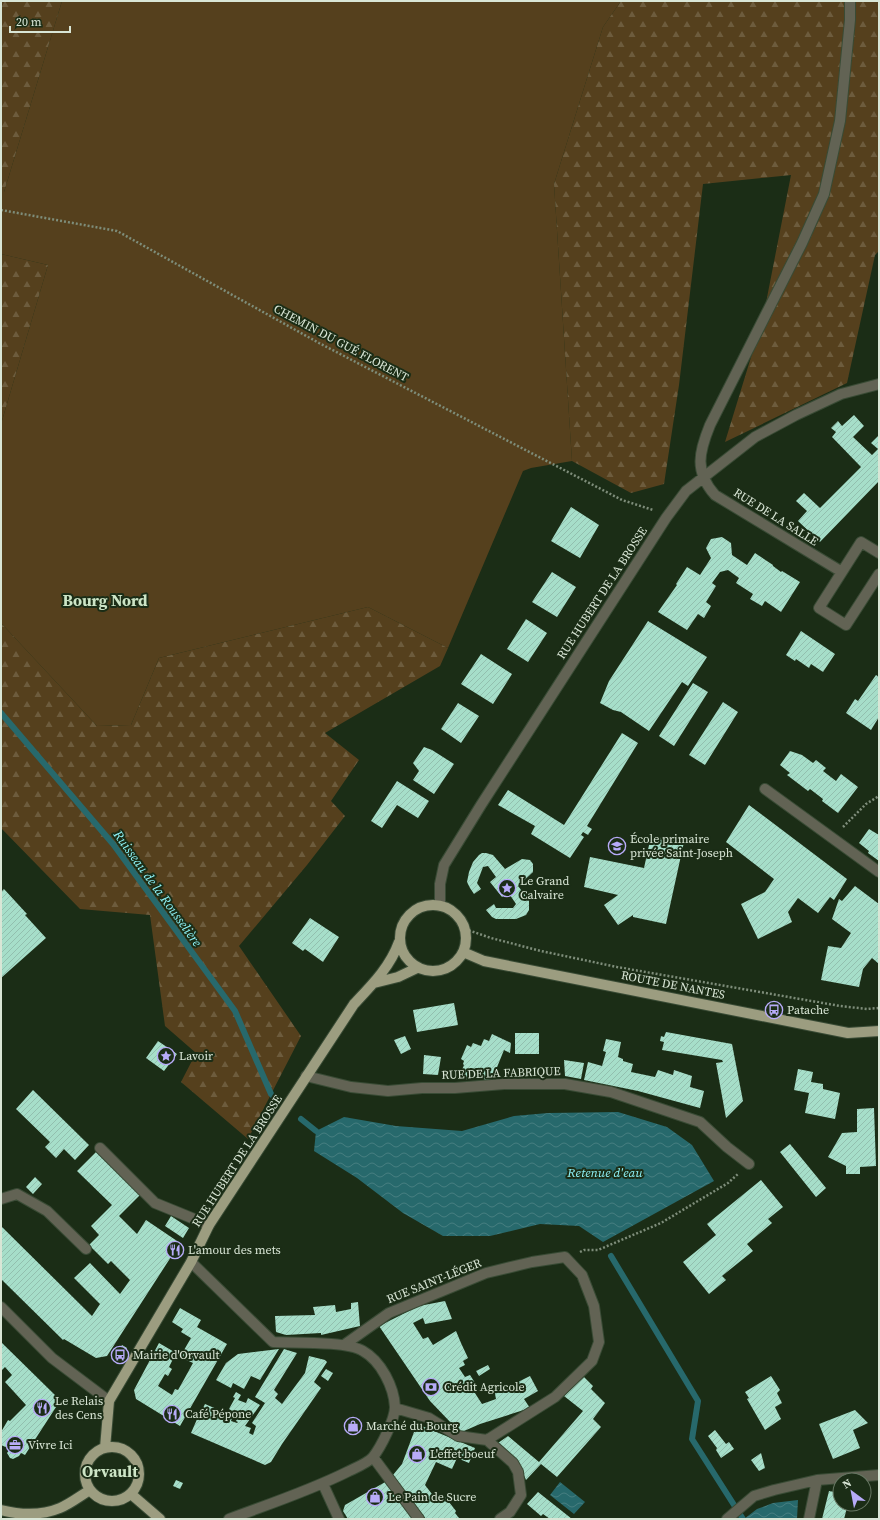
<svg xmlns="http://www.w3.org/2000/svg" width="880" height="1520" font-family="'Source Serif 4',serif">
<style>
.green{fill:#55401d}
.forest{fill:url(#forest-firs)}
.water{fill:url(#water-waves)}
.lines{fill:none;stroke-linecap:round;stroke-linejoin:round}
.stream{stroke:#27696c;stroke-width:6}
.building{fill:url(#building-hatch)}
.minor-casing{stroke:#394b35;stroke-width:12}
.major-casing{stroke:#394b35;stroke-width:12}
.path{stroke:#7e8d7a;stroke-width:2.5;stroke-dasharray:2 2;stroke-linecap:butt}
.minor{stroke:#626354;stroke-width:10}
.major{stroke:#9c9d80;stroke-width:10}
.labels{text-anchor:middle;stroke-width:4;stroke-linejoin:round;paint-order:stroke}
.street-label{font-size:12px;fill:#d9e6d6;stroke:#1b2d16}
.poi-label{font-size:12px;fill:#d9e6d6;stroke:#1b2d16;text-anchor:start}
.water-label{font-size:13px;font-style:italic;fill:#8ef3f8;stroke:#1b2d16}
.district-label{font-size:16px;font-weight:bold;fill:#cde5c6;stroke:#1b2d16}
</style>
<defs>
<pattern id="forest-firs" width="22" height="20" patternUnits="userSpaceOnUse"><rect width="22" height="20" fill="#55401d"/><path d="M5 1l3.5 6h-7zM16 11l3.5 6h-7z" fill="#6d5c3d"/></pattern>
<pattern id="water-waves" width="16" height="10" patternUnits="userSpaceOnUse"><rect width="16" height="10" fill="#27696c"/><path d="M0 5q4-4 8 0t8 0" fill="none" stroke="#467e80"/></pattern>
<pattern id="building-hatch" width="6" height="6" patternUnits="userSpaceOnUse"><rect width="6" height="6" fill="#a6dec9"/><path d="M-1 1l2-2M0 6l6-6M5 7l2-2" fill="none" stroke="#92bfae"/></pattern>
</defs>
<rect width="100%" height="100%" fill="#1b2d16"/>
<!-- green -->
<path class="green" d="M62,1h559l-18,26 -49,157 18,277 -41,7 -8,3 -75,177 -80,-41 -209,51 -28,67 -34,1 -96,-103v-199l47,-159 -47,-11v-62h3z"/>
<!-- forest -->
<path class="forest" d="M1,1h61l-58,191h-3z
M621,1h258v250l-4,4 -28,128 -122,59 38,-124 28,-143 -88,9 -24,201 -15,99 -33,9 -59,-32 -18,-277 49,-157z
M1,254l47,11 -47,159z
M368,607l80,41 -8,18 -115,67 34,27 -28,41 14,15 -38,49 -68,81 62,90 -53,103 -67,-57 15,-29 -31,-27 -15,-111 -70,-6 -79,-81v-205l96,103 34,-1 28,-67z"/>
<!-- water -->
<path class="water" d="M618,1112l49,15 25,18 22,36 -111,61 -24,-16 -39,-2 -50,12h-47l-40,-23 -46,-35 -43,-27 2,-20 28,-14 52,9 66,5 52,-15 34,-3z
M560,1482l25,20 -11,12 -24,-19z
M798,1500l-1,19h-53l13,-10 16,-6z"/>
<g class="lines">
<!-- stream -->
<path class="stream" d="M1,713l112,131 122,167 36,83 2,2
M301,1119l15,12
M611,1256l87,145 -6,38 51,80"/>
</g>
<!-- building -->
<path class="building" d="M854,415l10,11 -11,11 19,18 6,-6 -7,-6 8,-8v46l-59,61 -22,-21 9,-10 -11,-10 8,-8 16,15 41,-41 -29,-30 4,-5 -5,-4 7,-7 4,5z
M571,507l28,18 -19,33 -29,-17z
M722,537l9,6 1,12 15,10 8,-12 18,12v1l8,6 1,-1 18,11 -19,30 -16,-11 -3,5 -12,-7 3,-5 -17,-11 3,-5 -11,-8 -8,2 -8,11 4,3 -10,16 5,4 -7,12 -6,-4 -11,16 -29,-18 19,-27 -1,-1 11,-17 13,8 11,-17 -5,-10 5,-9z
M552,572l24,15 -19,30 -25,-15z
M526,619l21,14 -19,29 -21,-13z
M648,621l59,36 -19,29 -6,-4 -33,49 -28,-19 -8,-2 -13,-7 9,-22z
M801,631l34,23 -12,18 -12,-8 -2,4 -13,-9 -1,2 -9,-6z
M481,654l31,20 -19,30 -32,-20z
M876,675l3,2v35l-1,2 1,3 -8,13 -25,-17 9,-14 3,2z
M693,683l15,9 -34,54 -15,-10z
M723,702l15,10 -33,53 -16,-10z
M458,703l21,13 -18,27 -20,-14z
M622,733l16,10 -51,83 5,3 -4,6 -5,-3 -2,3 3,2 -14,21 -39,-24 4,-8 -37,-21 10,-15 56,35z
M424,747l8,3 22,14 -20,30 -21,-14 6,-9 -6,-8z
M790,751l12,4 11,8 3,-3 10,8 -3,3 13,10 5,-7 17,13 -20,26 -16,-12 1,-2 -13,-10 -2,2 -21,-16 3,-2 -10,-8z
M397,781l32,20 -11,17 -21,-13 -15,23 -11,-7z
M749,805l98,74 -13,21 -4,-3 -12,16 -20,-15 -10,14 4,10 -34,17 -17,-35 24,-12 9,-13 -48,-37z
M869,829l10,6v26l-11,-8 1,-2 -10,-8z
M651,836l33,6 -18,82 -33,-7v-2l-15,10 -14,-20 14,-10 -34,-8 6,-30 54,11z
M482,853h4l7,2 12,14 17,-10 8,1 3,4v8l-15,14 11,14v10l-3,5 -10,4h-20l-4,-2 -6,-7 8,-6 2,4h17l3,-4 -8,-12 -6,5 -12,-15 6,-5 -8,-11 -5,1 -6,16 4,6 -7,5 -4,-6 -3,-6 2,-10 4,-10 6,-7z
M855,886l24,18v60l-7,-6 -9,11 -4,18 -38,-7 7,-34 13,2 10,-15 -19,-14 7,-20 3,2z
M4,889l23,25 -2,1 21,23 -45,40v-86z
M310,918l29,19 -16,25 -18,-13 -2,2 -11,-8z
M454,1003l4,22 -41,7 -4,-22z
M666,1032l66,12 11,57 -17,17 -10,-55 7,-1 -1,-2 -60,-10 2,-8 -4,-1 1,-5 3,1z
M515,1033h24v21h-24z
M492,1034l19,9 -1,10 -6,-3 -13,32 -20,-8 -2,6 -10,-3 5,-12 -1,-1 1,-3 -3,-2 6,-14 4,2 2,-4 8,3 3,-7 5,2z
M405,1036l6,13 -10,5 -7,-14z
M606,1039l15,3 -3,15 5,2v2l10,3 -2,8 24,5 3,-7 15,5 1,-5 18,6 -2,11 14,4 -4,17 -62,-17 -54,-11 4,-18 14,4 4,-14 -3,-1z
M158,1041l19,13 -13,17 -18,-13z
M424,1055l17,2 -3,18 -15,-1z
M564,1060l20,3 -3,16 -16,-3z
M798,1069l15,3 -2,10 12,2v5l17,4 -5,26 -30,-6 4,-20 -15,-3z
M33,1090l56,55 -14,15 -11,-11 -8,9 -11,-11 5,-5 -34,-33z
M874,1108l2,58 -16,1v7h-14v-8l-18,-9 14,-24 15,-1v-23z
M790,1144l36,44 -10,9 -36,-45z
M96,1152l44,43 -21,21 18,18 9,-14 34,23 -73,113 -11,2 -32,-19 -1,1 -62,-61v-53l91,90 8,-12 -26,-26 16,-15 30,31 10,-14 -19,-19 -3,3 -19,-19 10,-10 -8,-9 21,-21 -35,-34z
M35,1177l7,7 -9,10 -7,-7z
M761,1180l22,27 -15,12 4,4 -25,21 6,7 -31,25 4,4 -17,14 -26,-32 33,-27 -9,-11z
M171,1216l18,12 -6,10 -18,-12z
M445,1301l7,18 -27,5 -2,-6 -10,5 10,16 5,-2 5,8 23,-14 5,12 7,15 -5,3 2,4 -6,3 6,9 5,-2 7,11 -4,4 9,14 14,-5 -2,-10 17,-5 1,1 18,-9 8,15 -14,8 6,9 -50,16 -16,7h-3l-7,-5 -24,-25 -51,-75 40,-20z
M358,1302l2,24 -39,9v-2l-35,2 -10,-3 -1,-16 40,-1 -2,-8 22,-2 1,7 15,-3v-6z
M180,1308l21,12 -4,7 30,17 -47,82 -44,-27 -2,-9 25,-47 17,10 -7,14 3,2 -4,7 -3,-2 -7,12 14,9 3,-6 3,1 4,-7 11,-20 -13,-6 11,-19 -10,-6 2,-3 -11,-7z
M1,1342l55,54 2,8 -33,51 -4,-2 -2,3 -6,3 -3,-1 -3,-5 3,-4 -9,-4v-13l7,-12 2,1 16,-16 -21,-23 7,-7 -7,-8 -4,4z
M122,1345l5,3 -7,11 -5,-3z
M279,1349l-19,31 -9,-4 -7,13 -11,-6 -2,5 -15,-8 10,-17 12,-9z
M284,1349l13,4 -23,37 4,4 -3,4 7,6 23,-31 4,-17 16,4 2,2 -13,20 7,6 -39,56 -11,18 -6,3 -74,-32 10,-23h1l3,-6 14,6v1l14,4 -2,6 6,2 1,-1 -2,-1 3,-6 -10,-6 6,-11 -2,-1 3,-5 5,3 -3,5 8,3 2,-5 12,7 -15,21 6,2 -2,5 4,2 3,-9 -4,-3 13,-20 -10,-6z
M488,1365l2,4 -11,7 -3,-5z
M326,1369l7,4 -5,8 -7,-5z
M771,1376l9,14 -3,3 5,10 -7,4 6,12 -16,11 -18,-31 2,-1 -4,-6z
M584,1377l9,9 -2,3 14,14 -12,16 8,8 -44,50 -16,-13 -15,16 -9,-20 -19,-17 10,-7 31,26 44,-51 -19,-15z
M855,1410l13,13 -15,7 7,18 -27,11 -14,-35z
M417,1424l58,24 -6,15 -12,-5 -5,11 -16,-7 -11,23 13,17 7,-5 11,14 -1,2 4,5 -2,1h-31l-33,-44 9,-11z
M715,1430l11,14 3,-2 5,7 -13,9 -5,-8 1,-2 -9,-12z
M761,1453l4,15 -6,3 -8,-11z
M176,1480l7,3 -3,6 -7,-3z
M387,1481l26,38h-65l-5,-8 2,-6z
M829,1491l11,2v11h8l-4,15h-22z
M538,1492l34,27h-22l-7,-5 -2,2 -14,-12z"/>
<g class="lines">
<defs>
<path id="minor" d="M879,553l-18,-11 -42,66 27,17 33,-51
M842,572l-127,-77c-21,-24 -16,-43 -5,-70l92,-182 22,-49 16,-73 10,-101v-19
M765,789l114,83
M440,906v-22l4,-19 37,-60 185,-287 20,-27 69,-54 41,-22 45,-21 38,-10
M306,1076l45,11 37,4 34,-3h33l49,-4h61l46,8 89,30 27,25 22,17
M100,1148l55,55 54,22
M1,1199l16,-5 30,17 39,38
M191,1262l82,80c21,1 74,-1 90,9 18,10 31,36 32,56 0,12 -14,40 -22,50 -5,6 -18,11 -26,15 -38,19 -78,32 -118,47
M1,1307l51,51 57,43
M344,1345l45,-32 97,-40 46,-11 33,-5 17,18 12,31 5,36 -7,19 -37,36 -68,43
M395,1408l34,10 29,18 29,4 26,23 5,9 3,23 -11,17 -10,7
M373,1457l46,62
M323,1484l16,35
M727,1519l27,-23 20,-6 43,-10 62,-5
M809,1519l8,-39"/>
<path id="major" d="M400 938a33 33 0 1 1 66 0a33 33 0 1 1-66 0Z
M463,952l21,9 364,72 31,-2
M374,983l24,-6 19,-9
M85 1474a27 27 0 1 1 54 0a27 27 0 1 1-54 0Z
M105,1448l4,-47 82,-139 18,-37 145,-221c18,-19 36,-37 45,-62
M131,1494l29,25
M1,1510c20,5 40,6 59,-2 10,-4 20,-12 30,-18"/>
</defs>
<!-- minor casing -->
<use href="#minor" class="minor-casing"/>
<!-- major casing -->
<use href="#major" class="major-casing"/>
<!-- path -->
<path class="path" d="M1,210l116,21 202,112 303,157 31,10
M843,827l23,-23 13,-8
M465,929l26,9 50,13 76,16 223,39 27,3 12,-1
M580,1252l4,-2h14l63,-27 67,-40 10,-9"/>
<!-- minor -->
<use href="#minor" class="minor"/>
<!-- major -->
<use href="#major" class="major"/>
</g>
<!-- icons -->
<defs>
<symbol id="school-ring" viewBox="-11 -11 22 22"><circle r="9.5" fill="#1b2d16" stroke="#b7abf8" stroke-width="1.5"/><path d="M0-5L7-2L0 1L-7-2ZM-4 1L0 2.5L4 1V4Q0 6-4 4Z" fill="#b7abf8"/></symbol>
<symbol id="sight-ring" viewBox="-11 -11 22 22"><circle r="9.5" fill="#1b2d16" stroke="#b7abf8" stroke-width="1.5"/><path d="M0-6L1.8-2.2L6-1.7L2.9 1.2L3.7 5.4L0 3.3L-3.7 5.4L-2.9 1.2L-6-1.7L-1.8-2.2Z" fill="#b7abf8"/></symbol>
<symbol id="bus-ring" viewBox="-11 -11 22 22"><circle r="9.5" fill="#1b2d16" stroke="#b7abf8" stroke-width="1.5"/><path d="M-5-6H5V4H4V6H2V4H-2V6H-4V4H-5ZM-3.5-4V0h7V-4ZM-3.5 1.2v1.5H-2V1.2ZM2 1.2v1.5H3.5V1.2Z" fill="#b7abf8"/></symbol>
<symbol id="restaurant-ring" viewBox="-11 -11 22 22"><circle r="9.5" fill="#1b2d16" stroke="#b7abf8" stroke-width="1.5"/><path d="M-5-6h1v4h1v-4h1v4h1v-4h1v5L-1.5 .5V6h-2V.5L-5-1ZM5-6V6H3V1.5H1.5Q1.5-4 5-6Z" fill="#b7abf8"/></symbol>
<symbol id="bank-ring" viewBox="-11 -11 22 22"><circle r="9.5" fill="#1b2d16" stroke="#b7abf8" stroke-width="1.5"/><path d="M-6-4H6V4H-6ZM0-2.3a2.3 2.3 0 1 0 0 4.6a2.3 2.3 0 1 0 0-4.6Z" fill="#b7abf8"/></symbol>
<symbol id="shop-ring" viewBox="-11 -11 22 22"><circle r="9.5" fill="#1b2d16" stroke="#b7abf8" stroke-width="1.5"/><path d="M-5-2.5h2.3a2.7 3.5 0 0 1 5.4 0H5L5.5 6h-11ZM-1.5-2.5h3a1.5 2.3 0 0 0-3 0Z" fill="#b7abf8"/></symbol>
<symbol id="office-ring" viewBox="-11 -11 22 22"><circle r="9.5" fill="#1b2d16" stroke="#b7abf8" stroke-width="1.5"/><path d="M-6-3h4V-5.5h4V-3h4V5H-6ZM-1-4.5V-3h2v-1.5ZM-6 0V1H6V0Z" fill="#b7abf8"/></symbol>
</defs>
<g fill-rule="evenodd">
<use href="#school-ring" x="607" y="836" width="20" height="20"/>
<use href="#sight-ring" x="497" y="878" width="20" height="20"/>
<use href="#bus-ring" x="764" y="1000" width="20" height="20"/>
<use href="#sight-ring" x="156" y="1046" width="20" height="20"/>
<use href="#restaurant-ring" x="165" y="1240" width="20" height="20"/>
<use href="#bus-ring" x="110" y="1345" width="20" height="20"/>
<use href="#bank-ring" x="421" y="1377" width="20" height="20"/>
<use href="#restaurant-ring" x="32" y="1398" width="20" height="20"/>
<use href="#restaurant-ring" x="162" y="1404" width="20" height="20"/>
<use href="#shop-ring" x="343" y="1416" width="20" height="20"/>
<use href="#office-ring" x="5" y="1435" width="20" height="20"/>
<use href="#shop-ring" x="407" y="1444" width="20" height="20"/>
<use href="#shop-ring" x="365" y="1487" width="20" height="20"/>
</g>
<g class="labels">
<!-- street labels -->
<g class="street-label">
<text transform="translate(341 343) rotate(28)" y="4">CHEMIN DU GUÉ FLORENT</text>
<text transform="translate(776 517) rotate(32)" y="4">RUE DE LA SALLE</text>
<text transform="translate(602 593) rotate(-57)" y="4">RUE HUBERT DE LA BROSSE</text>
<text transform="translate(673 985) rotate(11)" y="4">ROUTE DE NANTES</text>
<text transform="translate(501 1073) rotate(-2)" y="4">RUE DE LA FABRIQUE</text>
<text transform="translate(237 1161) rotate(-57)" y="4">RUE HUBERT DE LA BROSSE</text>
<text transform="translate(434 1281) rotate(-22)" y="4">RUE SAINT-LÉGER</text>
</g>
<!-- poi labels -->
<g class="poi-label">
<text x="630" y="843">École primaire<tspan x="630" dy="14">privée Saint-Joseph</tspan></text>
<text x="520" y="885">Le Grand<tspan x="520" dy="14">Calvaire</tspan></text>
<text x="787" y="1014">Patache</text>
<text x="179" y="1060">Lavoir</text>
<text x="188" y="1254">L'amour des mets</text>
<text x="133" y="1359">Mairie d'Orvault</text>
<text x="444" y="1391">Crédit Agricole</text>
<text x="55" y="1405">Le Relais<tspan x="55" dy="14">des Cens</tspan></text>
<text x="185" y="1418">Café Pépone</text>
<text x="366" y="1430">Marché du Bourg</text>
<text x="28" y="1449">Vivre Ici</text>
<text x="430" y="1458">L'effet boeuf</text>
<text x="388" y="1501">Le Pain de Sucre</text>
</g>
<!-- water labels -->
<g class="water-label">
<text transform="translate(158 888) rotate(54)" y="5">Ruisseau de la Rousselière</text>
<text x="605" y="1177">Retenue d'eau</text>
</g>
<!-- district labels -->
<g class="district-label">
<text x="105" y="606">Bourg Nord</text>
<text x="110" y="1477">Orvault</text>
</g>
</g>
<!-- border -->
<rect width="880" height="1520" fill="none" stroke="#d9e6d6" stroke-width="4"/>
<!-- north arrow -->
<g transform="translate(852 1492) rotate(328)"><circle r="19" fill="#1b2d16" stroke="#677763"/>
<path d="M0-3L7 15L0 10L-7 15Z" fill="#b7abf8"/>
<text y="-6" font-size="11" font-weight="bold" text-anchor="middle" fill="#d9e6d6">N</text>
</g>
<!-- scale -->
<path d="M10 26v6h60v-6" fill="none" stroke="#d9e6d6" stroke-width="2"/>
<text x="16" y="26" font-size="12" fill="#d9e6d6" stroke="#1b2d16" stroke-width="3" paint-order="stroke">20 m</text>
</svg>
